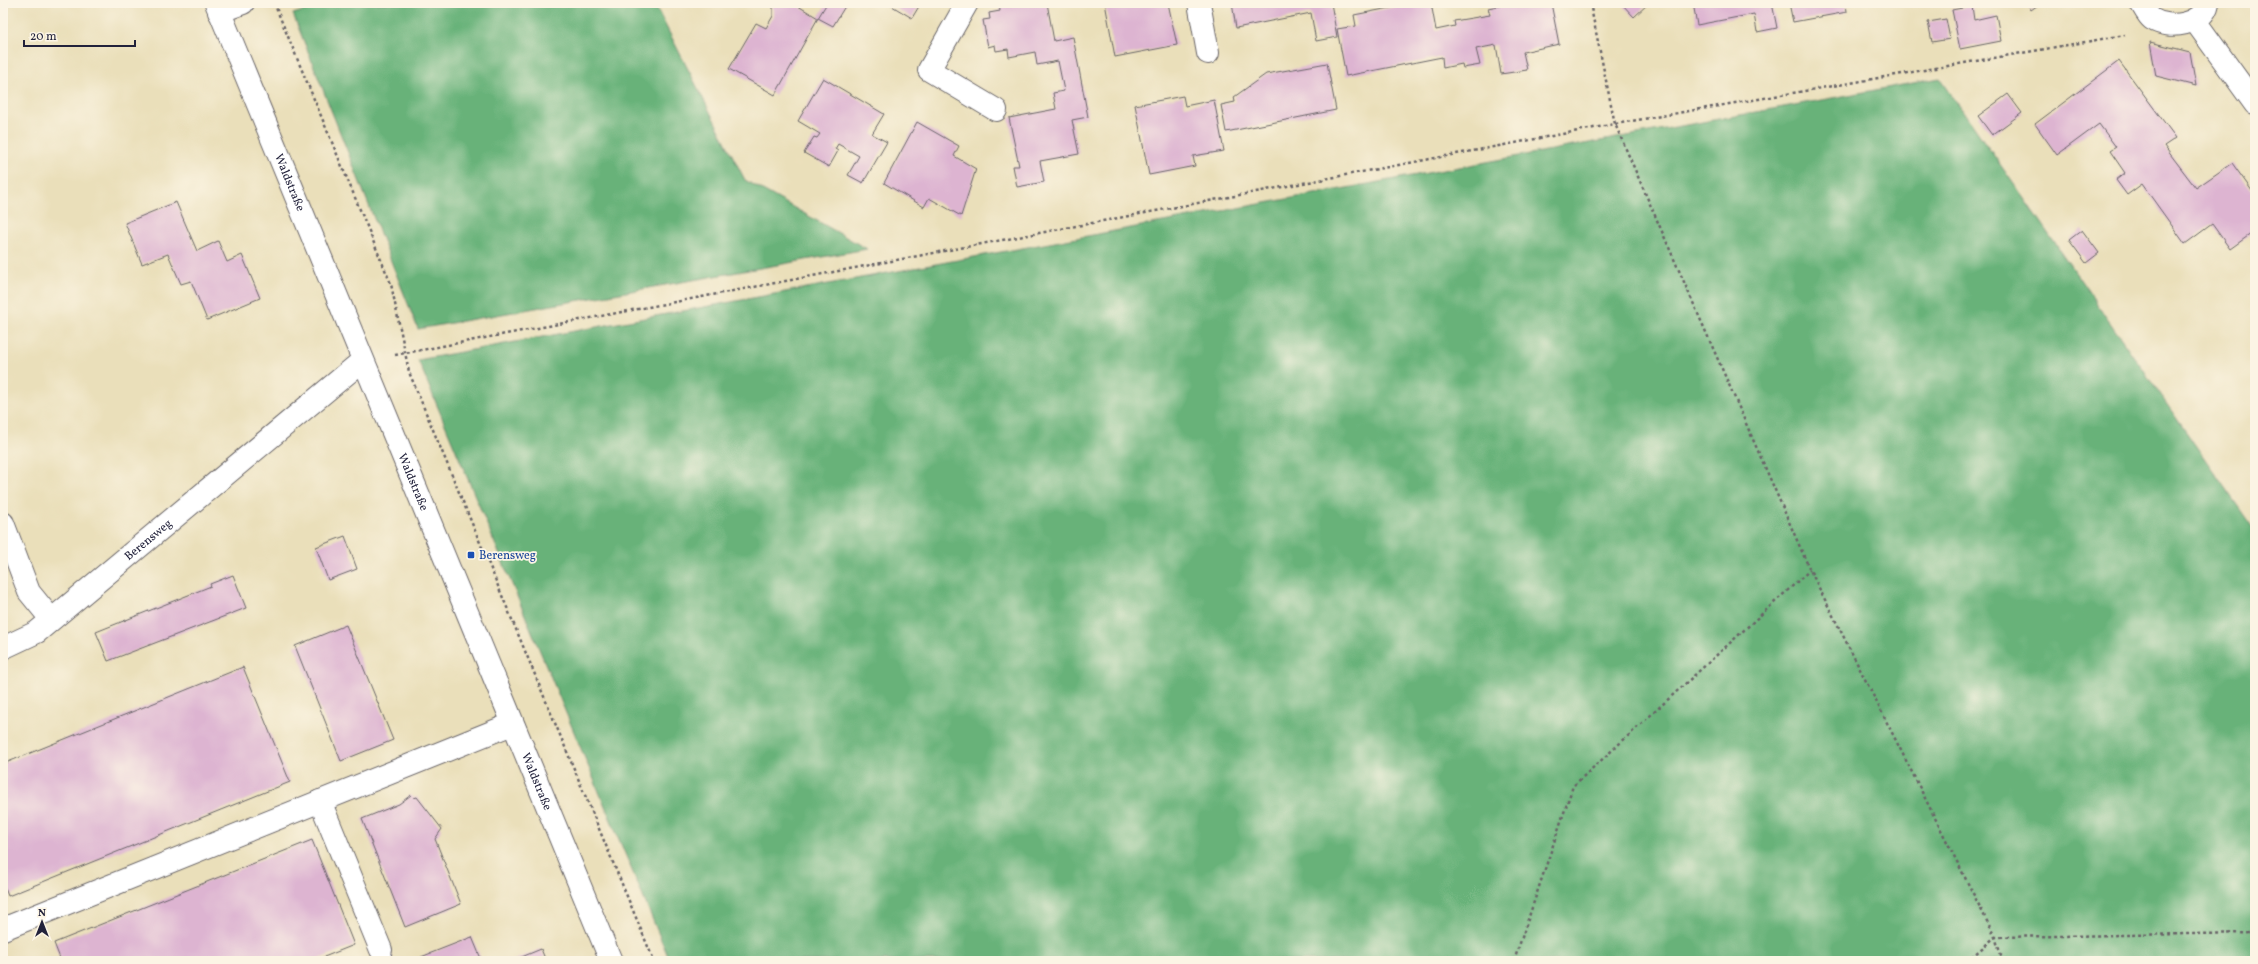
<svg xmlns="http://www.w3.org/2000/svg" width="2258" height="964" font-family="Vollkorn,serif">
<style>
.forest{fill:#68b279;stroke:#456a5a}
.building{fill:#ddb4d1}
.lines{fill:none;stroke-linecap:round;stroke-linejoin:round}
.minor-casing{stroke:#686467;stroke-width:24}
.path{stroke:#686467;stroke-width:2.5;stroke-dasharray:3 3;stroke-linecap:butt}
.minor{stroke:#fff;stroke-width:22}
.transit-dot{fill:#1a4fb4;stroke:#fcf5e5;stroke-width:1.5}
.labels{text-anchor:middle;stroke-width:3.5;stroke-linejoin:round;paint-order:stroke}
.street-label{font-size:12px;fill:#22223b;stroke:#fcf5e5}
.transit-label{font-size:12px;fill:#164399;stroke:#fcf5e5;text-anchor:start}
</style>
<rect width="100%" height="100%" fill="#fcf5e5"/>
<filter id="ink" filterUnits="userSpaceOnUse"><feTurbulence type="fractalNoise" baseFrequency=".025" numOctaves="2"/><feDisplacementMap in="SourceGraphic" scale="8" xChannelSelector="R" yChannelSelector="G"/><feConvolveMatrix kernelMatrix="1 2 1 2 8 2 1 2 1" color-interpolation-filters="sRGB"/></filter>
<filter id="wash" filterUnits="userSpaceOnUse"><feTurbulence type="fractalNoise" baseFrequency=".012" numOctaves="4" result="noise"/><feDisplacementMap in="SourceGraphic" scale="16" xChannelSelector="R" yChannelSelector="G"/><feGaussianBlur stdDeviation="0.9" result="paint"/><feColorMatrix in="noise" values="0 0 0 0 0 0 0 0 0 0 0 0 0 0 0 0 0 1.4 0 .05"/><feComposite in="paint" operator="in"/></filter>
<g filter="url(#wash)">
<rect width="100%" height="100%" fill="#eadfba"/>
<!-- forest -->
<path class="forest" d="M328,3h326l91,177 122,69 -449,80 -125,-315z
M1940,78l315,453v430h-1585l-252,-601z"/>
<g id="blocks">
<!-- building -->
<path class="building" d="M773,3h20l25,15 -43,77 -46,-26 27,-46 10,5 7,-12z
M827,3h20l-14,23 -15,-8z
M887,3h34l-9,15z
M999,3h48l7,38 19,-4 15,80 -16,3 7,34 -39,7 4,21 -27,5 -4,-21h6l-10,-48 47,-9 -3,-16 11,-2 -6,-30 -21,4 -2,-13 -26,5 -1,-8 -12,2 -1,-6 -7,2 -5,-27 7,-1 -1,-6 11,-2z
M1105,3h63l9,42 -62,12z
M1232,3h99l6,34 -21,4 -5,-28 -75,15z
M1415,3h16l5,27 19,-4 -1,-5 36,-6 -2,-7 25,-5h38l8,41 -36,8 4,18 -26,4 -5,-29 -20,4 4,16 -17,3 -1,-4 -19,4 -1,-11 -96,19 -9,-47 19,-3 -2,-11z
M1621,3h28l-15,14z
M1693,3h79l5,25 -20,4 -3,-18 -57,11z
M1789,3h57l1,9 -54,10z
M2027,3h14l-10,7z
M1972,6l2,14 22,-5 5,26 -41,8 -8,-39z
M1946,19l4,20 -18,3 -4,-20z
M2150,42l40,10 6,34 -40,-10z
M2119,61l57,77 -12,8 32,42 36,-25 23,32v36l-25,18 -18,-25 -27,20 -43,-60 -15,11 -11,-15 9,-7 -15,-22 6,-4 -17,-23 -42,31 -22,-31z
M1327,63l9,47 -110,22 -5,-27 14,-3 -1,-5 32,-23z
M823,78l61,36 -12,20 15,8 -24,41 -15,-8 11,-19 -21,-12 -3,5 3,2 -9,16 -25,-14 10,-16 3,1 3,-4 -22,-13z
M2008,94l14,19 -30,22 -14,-19z
M1183,96l2,10 29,-6 10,51 -31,5 2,10 -46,9 -14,-70z
M917,122l42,24 -5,10 22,13 -15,47 -32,-18 -5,9 -40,-24z
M176,202l21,49 21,-10 9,21 15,-7 18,43 -53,22 -16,-39 -10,3 -13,-30 -26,10 -17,-41z
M2082,230l17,23 -13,10 -17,-23z
M345,536l12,33 -29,11 -12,-33z
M233,575l13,33 -138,53 -12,-29 115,-46 -1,-2z
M346,625l47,115 -52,21 -46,-115z
M243,667l47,115 -282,114 -5,-13v-119z
M411,795l3,3 3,-1 25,32 -7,10 26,65 -56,23 -43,-108 37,-15z
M312,840l42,105 -40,16h-253l-7,-18z
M472,937l10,24h-60l-1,-4z
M541,949l5,12h-34z"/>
</g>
</g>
<g filter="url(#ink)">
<use href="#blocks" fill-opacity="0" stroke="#686467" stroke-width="1"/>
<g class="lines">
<defs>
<g id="minor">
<path id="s1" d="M216,3l395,958"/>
<path d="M967,3l-38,67 67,40"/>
<path d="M1199,3l9,50"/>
<path d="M2141,3c3,5 7,13 11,16 17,11 52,6 56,-16"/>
<path d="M219,12l24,-9"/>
<path d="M2195,21l60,83"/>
<path d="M3,523l26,69 22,27"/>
<path id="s2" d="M3,648l34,-16 325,-271"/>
<path d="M320,801l61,149"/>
<path d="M3,929l509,-205"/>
</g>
</defs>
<!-- minor casing -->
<use href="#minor" class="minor-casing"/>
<!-- path -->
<path class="path" d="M274,3l117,281 18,88 245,589
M1590,3l25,121 195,446 185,367 8,24
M395,355l1220,-231 510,-89
M1514,961l59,-175 237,-216
M1967,961l28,-24 260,-4"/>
<!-- minor -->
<use href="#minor" class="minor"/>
</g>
</g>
<!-- markers -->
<rect class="transit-dot" x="467" y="551" width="8" height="8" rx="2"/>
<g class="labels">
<!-- street labels -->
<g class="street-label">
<text dy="4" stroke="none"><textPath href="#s1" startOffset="194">Waldstraße</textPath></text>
<text dy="4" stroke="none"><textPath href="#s1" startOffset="518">Waldstraße</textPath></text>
<text dy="4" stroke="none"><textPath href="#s2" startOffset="182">Berensweg</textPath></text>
<text dy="4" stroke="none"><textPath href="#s1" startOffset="842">Waldstraße</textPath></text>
</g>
<!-- transit labels -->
<g class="transit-label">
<text x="479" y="559">Berensweg</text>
</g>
</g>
<!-- margin -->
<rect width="2258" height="964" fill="none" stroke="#fcf5e5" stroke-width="16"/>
<!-- north arrow -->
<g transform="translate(42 922)" stroke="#fcf5e5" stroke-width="3" paint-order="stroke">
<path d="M0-3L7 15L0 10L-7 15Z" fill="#22223b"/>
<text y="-6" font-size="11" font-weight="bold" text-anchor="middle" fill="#22223b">N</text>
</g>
<!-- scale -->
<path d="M24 40v6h111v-6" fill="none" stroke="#22223b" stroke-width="2"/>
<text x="30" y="40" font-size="12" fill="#22223b" stroke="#fcf5e5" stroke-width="3" paint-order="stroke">20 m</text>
</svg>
